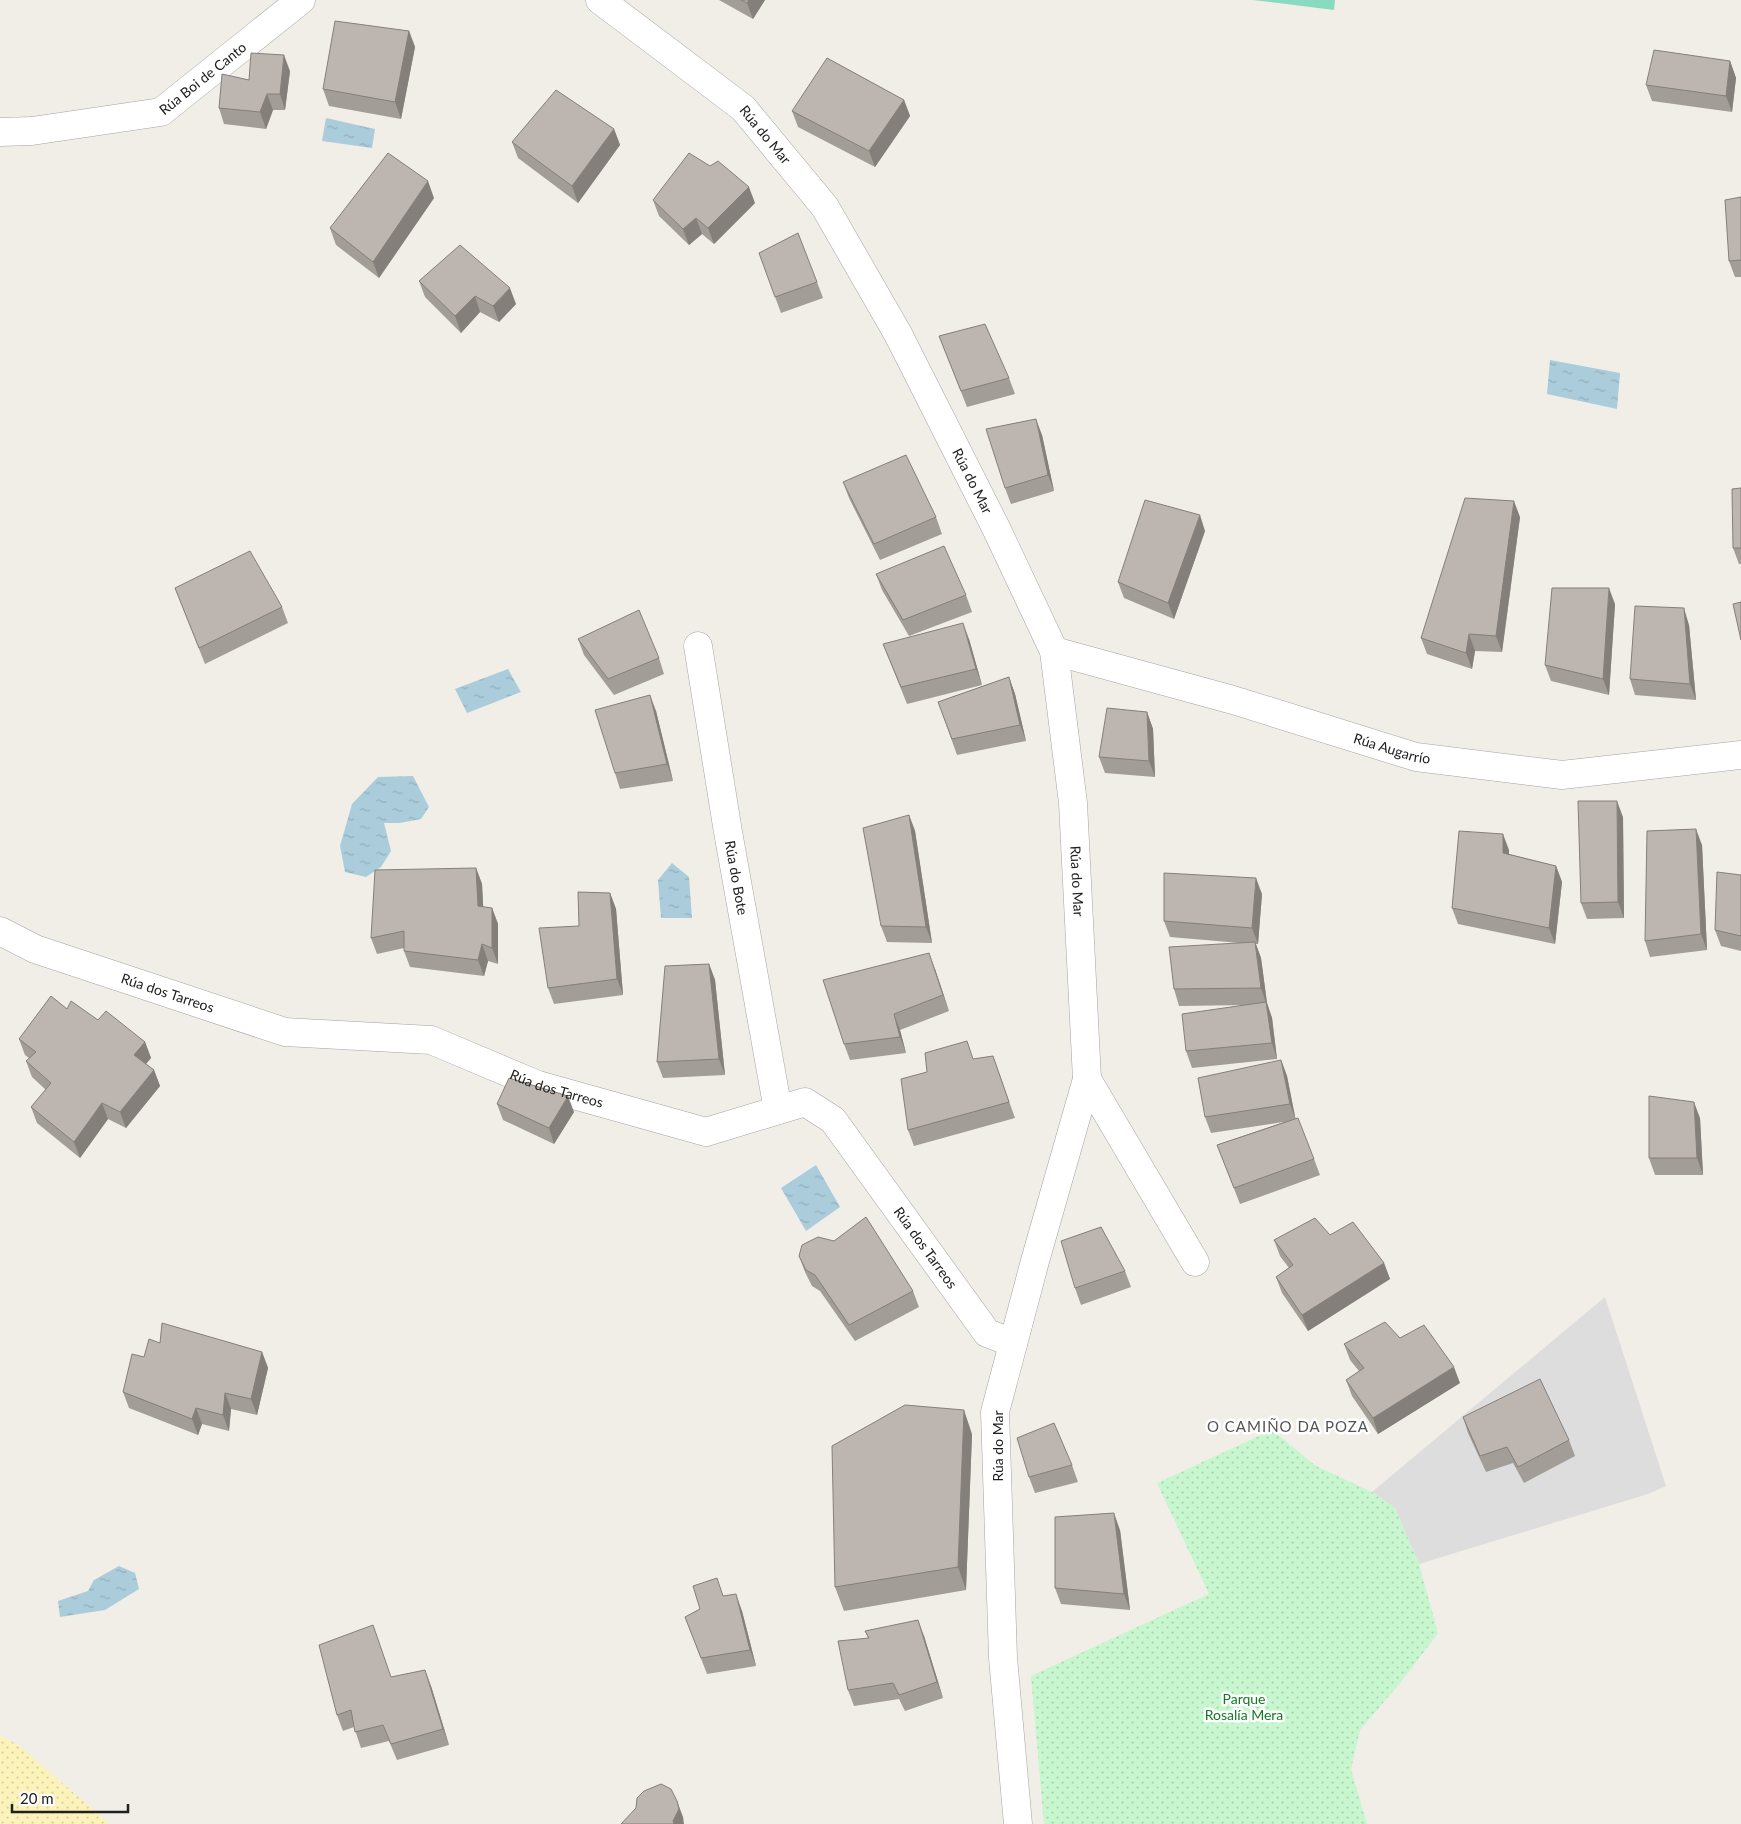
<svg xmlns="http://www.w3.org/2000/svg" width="1741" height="1824" font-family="Lato,sans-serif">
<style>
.residential{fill:#dedddd}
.sand{fill:url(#sand-dots)}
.park{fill:url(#park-dots)}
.pitch{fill:#8adac1}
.water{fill:url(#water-ripples)}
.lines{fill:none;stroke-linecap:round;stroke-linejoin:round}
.minor-casing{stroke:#a4a4a4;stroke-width:29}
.minor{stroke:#fff;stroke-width:28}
.wall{fill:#a39d97}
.shaded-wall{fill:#847f7b}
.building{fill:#bdb6b0;stroke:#847f7b}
.labels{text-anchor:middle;stroke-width:5;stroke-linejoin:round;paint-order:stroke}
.street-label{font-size:14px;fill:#202020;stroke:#fff}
.park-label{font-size:14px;fill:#137923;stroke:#fff}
.neighbourhood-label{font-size:15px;letter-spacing:1px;fill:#535353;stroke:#fff}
</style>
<defs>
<pattern id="sand-dots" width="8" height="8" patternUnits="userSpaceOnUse" patternTransform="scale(1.25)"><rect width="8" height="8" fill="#fbf3ba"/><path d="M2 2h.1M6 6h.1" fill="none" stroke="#d7d0a0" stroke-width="1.8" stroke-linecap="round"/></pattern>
<pattern id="park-dots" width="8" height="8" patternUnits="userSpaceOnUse" patternTransform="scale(1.25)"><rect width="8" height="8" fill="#c7f6cf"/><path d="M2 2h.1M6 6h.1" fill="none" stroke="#abd3b1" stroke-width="1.8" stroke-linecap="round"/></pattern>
<pattern id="water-ripples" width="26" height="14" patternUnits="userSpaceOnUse" patternTransform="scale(1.25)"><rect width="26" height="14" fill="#aaccdb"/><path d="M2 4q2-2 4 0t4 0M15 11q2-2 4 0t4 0" fill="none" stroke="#92afbc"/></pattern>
</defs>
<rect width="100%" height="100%" fill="#f0eee7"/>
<!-- residential -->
<path class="residential" d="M1605,1297l61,189 -18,8 -229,70 -24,-56 -23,-16z"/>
<!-- sand -->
<path class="sand" d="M0,1736l17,8 93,80h-110z"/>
<!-- park -->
<path class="park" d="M1272,1430l44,36 56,26 23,16 24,56 19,69 -33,44 -45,53 -9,39 16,55h-323l-13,-148 178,-82 -52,-111z"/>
<!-- pitch -->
<path class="pitch" d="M1253,0h82l-1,10z"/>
<!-- water -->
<path class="water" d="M326,118l49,11 -3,19 -50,-7z
M1550,360l70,13 -3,36 -70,-15z
M508,669l13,23 -54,21 -12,-24z
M413,776l16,31 -8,12 -21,4h-16l7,28 -10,16 -15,10 -21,-5 -5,-26 12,-42 26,-27z
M672,863l17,14 3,41h-31l-3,-38z
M816,1165l24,42 -34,24 -25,-43z
M119,1566l16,7 4,16 -34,21 -45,7 -2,-16 30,-10 6,-11z"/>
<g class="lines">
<defs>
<g id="minor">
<path id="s1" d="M600,0l143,108 82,99 73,127 98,194 58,123 19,152 14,276 -52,182 -40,151 8,246 15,166"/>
<path id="s2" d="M0,132l32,-1 129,-19 140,-112"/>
<path id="s3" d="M698,646l30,186 50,278"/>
<path id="s4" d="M1054,651l179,49 183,57 146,18 179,-20"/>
<path id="s5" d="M0,931l35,18 250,83 146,8 107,45 168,47 99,-30 28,18 154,213 26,10"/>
<path d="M1087,1079l108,183"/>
</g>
</defs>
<!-- minor casing -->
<use href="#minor" class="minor-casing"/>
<!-- minor -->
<use href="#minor" class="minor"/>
</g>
<!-- wall -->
<path class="wall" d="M719,0h46l-12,19z
M409,31l6,16 -14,72 -72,-13 -6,-17z
M1730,61l6,17 -4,34 -80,-11 -6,-16z
M290,71l-5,39h-12l-7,19 -42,-5 -5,-16 30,-28z
M904,100l6,16 -35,51 -77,-40 -6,-16z
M614,129l6,16 -42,58 -60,-45 -6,-16z
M1741,197v80h-6l-6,-16z
M434,198l-55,80 -43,-33 -6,-17z
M653,200l102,3 -41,41 -12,-10 -13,11 -30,-29z
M759,253l58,29 6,16 -42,15z
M419,281l97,23 -17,18 -19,-10 -19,21 -36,-36z
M939,336l70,42 6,16 -48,13z
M1042,435l12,56 -43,13 -6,-16z
M843,482l93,35 6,17 -62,26 -31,-62z
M1741,488v76h-2l-6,-16z
M1520,517l-18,135 -27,-1 -3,18 -45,-15 -6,-16z
M1205,531l-31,88 -50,-21 -6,-16z
M876,574l90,21 6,17 -63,24 -27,-46z
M175,588l107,19 6,16 -83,41z
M1615,604l-6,91 -58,-14 -6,-16z
M1689,625l7,75 -61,-5 -5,-16z
M578,639l81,19 5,16 -50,21 -30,-40z
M969,639l13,46 -75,19 -24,-60z
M1009,677l6,17 11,47 -69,14 -19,-53z
M656,711l17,70 -53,8 -5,-16z
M1147,712l6,17 2,48 -50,-4 -6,-16z
M909,815l6,16 17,112 -45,-1 -6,-16z
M1623,817l1,101 -37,1 -6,-16z
M1702,845l5,105 -57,7 -5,-16z
M1509,850v4l47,12 6,16 -7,62 -97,-20 -6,-16z
M476,868l6,16 1,23 9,1 6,16v40l-10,-3 -4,15 -74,-9 -6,-16v-3l-27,6 -6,-16z
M1741,875v76l-20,-5 -6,-16z
M610,893l6,16 7,86 -69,9 -6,-16 31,-62z
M1262,894l-4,50h-2l5,14 6,45 5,15 5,41 -85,9 -6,-17 62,-46 -69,1 -5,-17 66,-46 -70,-6 -6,-16z
M709,964l6,16 10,95 -62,3 -6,-16z
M935,969l14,42 -49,19 6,23 -56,7 -6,-16z
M67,1009l31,11 47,22 6,16 -5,6 8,6 6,16 -34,42 -18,-9 -28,39 -43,-35 -6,-16 15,-17 -14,-13 -6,-16 3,-3 -4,-3 -6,-16z
M993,1056l22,62 -101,28 -6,-16 66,-71z
M1281,1060l6,16 8,42 19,41 6,16 -80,29 -23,-59 67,-23 -73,11 -6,-16z
M497,1104l77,8 -20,32 -51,-24z
M1700,1118l3,57h-48l-6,-17z
M1330,1235l54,28 6,16 -82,52 -26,-38 -6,-16 13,-9 -9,-12 -6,-16z
M799,1256l114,35 6,16 -64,34 -35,-50 -8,-5 -7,-14z
M1125,1271l6,16 -50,18 -6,-17z
M1400,1338l60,45 -82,51 -26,-38 -6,-16 13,-9 -9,-11 -6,-16z
M160,1343l102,9 6,16 -11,47 -26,-6 -2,22 -27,-7 -4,11 -69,-27 -6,-16 21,-35z
M1463,1417l106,23 6,16 -51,27 -11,-20 -27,9 -18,-39z
M972,1434l-6,156 -122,21 -9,-24z
M1072,1465l6,17 -43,11 -6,-16z
M1120,1530l10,80 -69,-6 -6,-16z
M724,1596l18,15 14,55 -49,8 -22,-57z
M865,1631l59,5 19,62 -38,13 -6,-12 -45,7 -6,-16 20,-52z
M391,1677l40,9 18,59 -52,15 -8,-19 -28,7 -7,-21 -11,4 -6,-16z"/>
<!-- shaded-wall -->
<path class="shaded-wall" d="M749,0h16l-12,19 -6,-16z
M409,31l6,16 -14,72 -6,-17z
M284,55l6,16 -5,39 -5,-16z
M1730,61l6,17 -4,34 -6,-16z
M267,94l6,16 -7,19 -6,-17z
M904,100l6,16 -35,51 -6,-16z
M614,129l6,16 -42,58 -6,-17z
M428,181l6,17 -55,80 -6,-16z
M749,187l6,16 -41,41 -6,-16z
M696,218l6,16 -13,11 -6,-16z
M510,288l6,16 -17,18 -6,-16z
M475,296l5,16 -19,21 -6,-17z
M1036,419l6,16 12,56 -6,-16z
M1514,501l6,16 -18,135 -6,-16z
M1200,515l5,16 -31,88 -6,-16z
M1609,588l6,16 -6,91 -6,-16z
M1684,608l5,17 7,75 -6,-16z
M963,623l6,16 13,46 -6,-16z
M1469,634l6,17 -3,18 -6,-16z
M1009,677l6,17 11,47 -6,-16z
M650,695l6,16 17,70 -6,-17z
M1147,712l6,17 2,48 -6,-16z
M1617,801l6,16 1,101 -6,-16z
M909,815l6,16 17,112 -6,-16z
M1696,829l6,16 5,105 -6,-16z
M1503,834l6,16v19l-6,-16z
M1556,866l6,16 -7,62 -6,-16z
M476,868l6,16 2,38 -6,-16z
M1256,878l6,16 -4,50 -6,-16z
M610,893l6,16 7,86 -6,-16z
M492,908l6,16v40l-6,-16z
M1255,942l6,16 6,45 5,15 5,41 -5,-16 -6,-40 -5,-15z
M482,944l6,17 -4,15 -6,-16z
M929,953l6,16 14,42 -6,-16z
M709,964l6,16 10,95 -6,-16z
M894,1014l6,16 6,23 -6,-16z
M145,1042l6,16 -11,13 -6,-16z
M1281,1060l6,16 9,45 -6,-17z
M154,1070l6,16 -34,42 -6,-16z
M568,1096l6,16 -20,32 -5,-16z
M1694,1102l6,16 3,57 -6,-17z
M102,1103l6,16 -28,39 -6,-16z
M1384,1263l6,16 -82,52 -6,-16z
M262,1352l6,16 -11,47 -6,-16z
M1454,1367l6,16 -82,51 -5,-16z
M225,1393l6,16 -2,22 -6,-16z
M196,1408l6,16 -4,11 -6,-16z
M964,1410l8,24 -6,156 -8,-23z
M1114,1513l6,17 10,80 -6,-16z
M736,1594l6,17 14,55 -6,-16z
M918,1620l6,16 19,62 -6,-16z
M425,1670l6,16 18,59 -6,-16z
M677,1801l6,16 1,7h-10l-1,-3z"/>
<!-- building -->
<path class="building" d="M741,0h8l-2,3z
M335,21l74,10 -14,71 -72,-13z
M1654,50l76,11 -4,35 -80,-11z
M251,53l33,2 -4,39h-13l-7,18 -41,-4 3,-34 27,6z
M827,58l77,42 -35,51 -77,-40z
M556,90l58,39 -42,57 -60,-44z
M388,153l40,28 -55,81 -43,-34z
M689,153l21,13 8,-5 31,26 -41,41 -12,-10 -13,11 -30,-29z
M1741,197v63l-12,1 -4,-61z
M798,233l19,49 -42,15 -16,-44z
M460,245l50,43 -17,18 -18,-10 -20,20 -36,-35z
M985,324l24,54 -48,13 -22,-55z
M1036,419l12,56 -43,13 -19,-59z
M906,455l30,62 -62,27 -31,-62z
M1741,488v60h-8l-1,-59z
M1465,498l49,3 -18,135 -27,-2 -3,19 -45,-15z
M1145,500l55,15 -32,88 -50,-21z
M944,546l22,49 -63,25 -27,-46z
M250,551l32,56 -83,41 -24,-60z
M1552,588h57l-6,91 -58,-14z
M1741,602v38l-8,-36z
M1635,606l49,2 6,76 -60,-5z
M639,610l20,48 -51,21 -30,-40z
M963,623l13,46 -75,18 -18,-43z
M1009,677l11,48 -68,14 -14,-37z
M650,695l17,69 -52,9 -20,-63z
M1107,708l40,4 2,49 -50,-4z
M1578,801h39l1,101 -37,1z
M909,815l17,112 -45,-1 -18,-98z
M1696,829l5,105 -56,7 2,-110z
M1459,831l44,3v19l53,13 -7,62 -97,-20z
M476,868l2,38 14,2v40l-10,-4 -4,16 -74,-9v-20l-33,7 4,-68z
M1717,872l24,3v61l-26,-6z
M1164,873l92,5 -4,50 -88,-7z
M578,892l32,1 7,86 -69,9 -9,-60 40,-2z
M1255,942l6,46 -87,1 -5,-42z
M929,953l14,42 -49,19 6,23 -56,7 -21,-64z
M709,964l10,95 -62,3 8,-96z
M51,996l16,13 4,-8 27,19 8,-9 39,31 -11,13 20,15 -34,42 -18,-9 -28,39 -43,-35 20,-24 -25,-22 10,-9 -17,-13z
M1266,1002l6,41 -86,8 -4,-37z
M967,1041l6,18 20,-3 16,46 -101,28 -7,-51 26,-7 -2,-19z
M1281,1060l9,44 -85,13 -7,-39z
M509,1078l59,18 -19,32 -52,-24z
M1649,1096l45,6 3,56h-48z
M1298,1118l16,41 -80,29 -17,-43z
M866,1217l47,74 -64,34 -34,-50 -9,-5 -7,-14 3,-11 16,-8 16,4z
M1315,1218l15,17 23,-13 31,41 -82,52 -26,-38 17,-12 -19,-25z
M1101,1227l24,44 -50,17 -14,-47z
M1385,1322l15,16 24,-13 30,42 -81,51 -27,-38 18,-12 -20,-24z
M162,1323l100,29 -11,47 -26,-6 -2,22 -27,-7 -4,11 -69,-27 9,-38 12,3 5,-18 11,4z
M1540,1379l29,61 -51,27 -11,-20 -27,9 -17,-39z
M905,1405l59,5 -6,157 -123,20 -3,-141z
M1054,1423l18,42 -43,12 -12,-39z
M1114,1513l10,81 -69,-6v-71z
M717,1578l6,18 13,-2 14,56 -49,8 -16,-41 15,-8 -7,-23z
M918,1620l19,62 -38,13 -6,-12 -45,7 -10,-49 31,-3 -4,-7z
M373,1625l18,52 34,-7 18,59 -52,15 -8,-19 -28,7 -4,-22 -14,5 -18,-70z
M661,1784l10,5 6,12 2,8 -6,12 1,3h-53l15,-16 1,-10 7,-7z"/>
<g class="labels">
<!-- street labels -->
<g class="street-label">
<text dy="5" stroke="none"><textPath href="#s2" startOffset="216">Rúa Boi de Canto</textPath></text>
<text dy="5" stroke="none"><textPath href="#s1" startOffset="214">Rúa do Mar</textPath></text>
<text dy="5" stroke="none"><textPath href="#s1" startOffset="619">Rúa do Mar</textPath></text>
<text dy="5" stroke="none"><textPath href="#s4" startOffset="352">Rúa Augarrío</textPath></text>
<text dy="5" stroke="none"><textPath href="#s3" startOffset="235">Rúa do Bote</textPath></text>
<text dy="5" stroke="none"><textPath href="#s1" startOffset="1039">Rúa do Mar</textPath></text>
<text dy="5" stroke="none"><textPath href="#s5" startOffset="179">Rúa dos Tarreos</textPath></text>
<text dy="5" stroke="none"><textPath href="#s5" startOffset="584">Rúa dos Tarreos</textPath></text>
<text dy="5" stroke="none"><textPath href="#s5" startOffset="1034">Rúa dos Tarreos</textPath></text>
<text transform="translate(998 1446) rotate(-90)" y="5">Rúa do Mar</text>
</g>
<!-- park labels -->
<g class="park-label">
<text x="1244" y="1704">Parque<tspan x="1244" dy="16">Rosalía Mera</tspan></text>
</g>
<!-- neighbourhood labels -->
<g class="neighbourhood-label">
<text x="1288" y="1432">O CAMIÑO DA POZA</text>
</g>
</g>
<!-- scale -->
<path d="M12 1804v8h116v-8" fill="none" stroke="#202020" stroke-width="2.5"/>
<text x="20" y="1804" font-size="15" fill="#202020" stroke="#ffffff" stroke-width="4" paint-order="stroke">20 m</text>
</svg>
